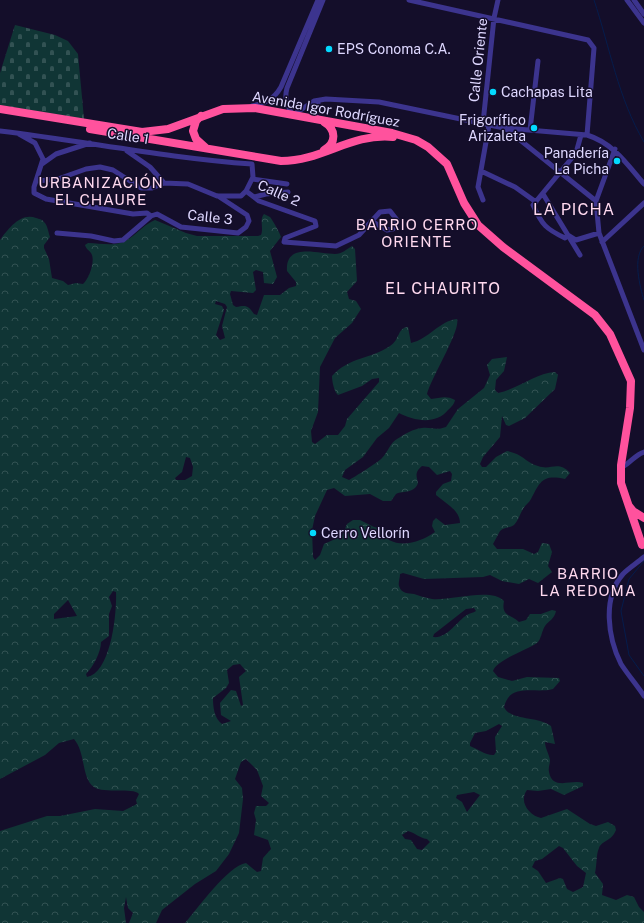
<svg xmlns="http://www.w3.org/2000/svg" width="644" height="923" font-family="'Public Sans',sans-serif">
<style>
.forest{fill:url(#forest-crowns);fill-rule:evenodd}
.cemetery{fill:url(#cemetery-stones)}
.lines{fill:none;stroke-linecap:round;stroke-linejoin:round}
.stream{stroke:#051c4c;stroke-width:1}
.minor{stroke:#3c348e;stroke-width:5}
.highway{stroke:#ff529d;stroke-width:8}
.poi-dot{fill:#03daff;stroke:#140e2a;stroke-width:1.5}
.labels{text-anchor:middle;stroke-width:3;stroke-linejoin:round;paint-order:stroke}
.poi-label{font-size:14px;fill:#ded7ff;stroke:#140e2a;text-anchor:start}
.street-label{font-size:14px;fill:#ded7ff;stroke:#140e2a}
.neighbourhood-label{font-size:15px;letter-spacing:1px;fill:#ffd9ef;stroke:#140e2a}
.quarter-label{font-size:16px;letter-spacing:1px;fill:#ffd9ef;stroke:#140e2a}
</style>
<defs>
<pattern id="forest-crowns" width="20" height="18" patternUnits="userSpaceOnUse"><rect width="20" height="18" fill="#103535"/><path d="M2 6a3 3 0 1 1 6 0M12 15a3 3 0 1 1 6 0" fill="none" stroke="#325253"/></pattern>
<pattern id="cemetery-stones" width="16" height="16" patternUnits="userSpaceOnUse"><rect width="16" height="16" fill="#103535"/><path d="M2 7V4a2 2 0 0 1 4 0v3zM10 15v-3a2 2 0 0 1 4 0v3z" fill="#325253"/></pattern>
</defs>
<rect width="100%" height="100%" fill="#140e2a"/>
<!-- forest -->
<path class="forest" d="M264,214l6,3c3,4 10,16 11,20l-11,14 7,26 -4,7 -9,-1 -1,-11 -7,-2 -3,2 3,18 -3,3 -22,-2 -1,3 3,11 3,2c10,-2 12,-2 18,7l3,1 7,-20h16l9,-7 7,-2v-4l-9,-11c-2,-29 31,-17 48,-17 7,0 12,-5 17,-8l3,3 2,32 -10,11 2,7 7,2 5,8 -9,14 -17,15 -15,29 -2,45 -7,19 1,11 3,2 12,-9h11l7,-9 2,-7 32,-37v-4l-7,1 -10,7 -24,9c-4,-3 -6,-14 -6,-19 17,-19 39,-17 58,-30 10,-6 7,-18 18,-19l3,16c18,-4 28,-22 46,-24 4,11 -26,59 -30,75l4,5c9,-1 15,-4 24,1 -1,5 -4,7 -7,10 -12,15 -34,11 -49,3l-10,15 -12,10 -14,19 -18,13 -3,7 7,3c4,-2 31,-19 33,-22 6,-6 8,-15 15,-19 8,-5 16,-10 25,-11 10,-1 13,3 24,-1l12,-18 26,-21 6,-13 -3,-10 5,-6 15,-2 -3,14 -8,9 -1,10 3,3c20,-4 38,-20 57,-21l3,3 -3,14 -30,29 -16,8 -3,-1 -4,-9 -2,21 -17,20 -3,7 2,3h4l10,-10 11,-6c16,3 18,11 31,15 13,5 20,-6 32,7l-5,6c-23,-5 -25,3 -34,20 -2,4 -6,6 -8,10 -3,5 -5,12 -9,16 -4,3 -10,2 -14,6l-7,13 4,5h26l11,5 4,-2 4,-9 7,1 3,8 -4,14 4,6 -14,11 -9,-4 -10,5 -17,-3 -12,-6 -7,2 -59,2 -21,-6 -3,1c0,4 -2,9 -1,12 2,8 10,7 15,8 6,2 12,4 18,5 19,2 59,-12 72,2 -3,15 6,13 15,21l7,-2 4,-6h11l11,-4 4,1c-2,9 -7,9 -11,15 -3,4 -4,14 -8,17 -10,7 -41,17 -44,28l5,6 14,4 15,-4 32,1 1,3 -7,8c-18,5 -43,-7 -49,18 6,14 34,9 47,19l4,18 -10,-2c0,6 4,12 5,18 0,4 -2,8 -1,12 3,19 23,7 34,11v3l-19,9 -13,-6 -13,2 -11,-1c-9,12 3,26 14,28l26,-9 23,15 6,2 12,-4 7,4 1,4c-5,12 -14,10 -17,18 -3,6 -2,17 -4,25l8,11 -1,11 14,5 11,-5 7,2 5,10 5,5v11h-459c13,-15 43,-57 61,-60l11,9 4,-1 2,-13 8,-9 -3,-9 -14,-5 2,-15 -2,-7 2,-7h10l3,-3 -8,-7 2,-10 -6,-16 -11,-11 -5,3 -6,17 7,9 1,11 -4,34 -10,21 -13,17 -21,13 -33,26 -6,13h-27l4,-10 -5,-5 -2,-11 -2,11 2,15h-126v-92l47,-15h13l35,-7 28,2 14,-7 -1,-4 3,-6c-6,-7 -35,0 -45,-7 -13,-9 -8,-34 -20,-48l-15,4 -14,12 -45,24v-539c8,-11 21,-28 36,-22 3,1 6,1 8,4 4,4 4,10 6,15l-6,8v3l5,11 3,19 11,3 5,4 8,-2 7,1c6,-5 13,-24 8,-31 -2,-3 -5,-4 -6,-8l3,-2c14,0 29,5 42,-5 9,-6 15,-14 25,-18l31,13 11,3h61l3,-1c3,-7 -2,-15 3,-21zM216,301l9,3 2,3 -5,19 3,12 -5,2 -4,-5 8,-25 -2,-4 -7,-2zM186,457l4,1 3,9 -1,9 -7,4h-9l-1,-2 7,-6zM422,466l7,1 8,8 13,-4 2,3 -1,7 -8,3 -7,8v3c9,8 24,15 24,28l-15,2 -9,-7 -3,3 -1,5 3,6c-13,9 -31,16 -46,8l-4,-11 -11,-2 -14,-7h-7l-6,4 -5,12 -18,8 -4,11 -5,5 -2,-3 -1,-27 3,-14 12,-26 7,-2 11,8 25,-2 13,7h8l5,-7c8,-4 18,0 22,-11 -2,-8 -3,-11 4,-17zM113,591l3,1c1,21 -5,81 -29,85l-1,-3c7,-7 15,-22 15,-32l8,-6v-22l3,-8 -3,-9zM68,600l9,16 -23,3v-5zM474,608l2,3c-3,2 -6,2 -9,4 -10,6 -20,24 -34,22l1,-3 32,-25zM240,664l6,7 -7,6 4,28 -2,1 -5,-15 -5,-1 -11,13 1,12 10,6 -9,3c-8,-6 -9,-17 -9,-26l13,-10 3,-5 -2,-13 6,-5zM499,724l3,2 -7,11 1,15 -2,3c-7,1 -17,-6 -24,-9v-3l5,-10 11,-2zM474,792l6,3 -13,17 -5,-10 -6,-4 1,-3zM408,831c8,2 11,7 19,8l3,3 -8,8 -5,-1 -6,-9 -6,-1 -3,-4zM559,846l4,2 14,18 9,7 -3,14 -10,5 -6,-3 -4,-10 -3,-1 -14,5 -8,-12 -6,-4 3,-6 7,-2z"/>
<!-- cemetery -->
<path class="cemetery" d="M15,25l40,10 13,6 10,13 6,65 -84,-14v-32z"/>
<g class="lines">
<!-- stream -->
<path class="stream" d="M594,0c16,48 24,98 50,142
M644,246c-12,11 -4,41 0,54
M644,561l-15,18 -8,32 8,44 15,21"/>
<!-- minor -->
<path class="minor" d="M323,0l-36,88c-3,11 0,17 6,27l21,-14 12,-2 53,3 125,26 83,7c26,8 40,29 57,49
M409,0l179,40 6,8 -7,87
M627,0l17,23
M634,0l10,14
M318,103l-4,2 -2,8 7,6
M252,106c14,-3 22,-7 29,-19l37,-87
M483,123l11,-105 4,-18
M505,128l91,73
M530,130l8,-69
M0,131c84,10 167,27 252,33l1,13 -7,14
M19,134l16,9 8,16 -9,28v6l12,6 87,15 14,-1 4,3 6,-2 24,13 57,6 8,-6 3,-6 -2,-6 -29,-19
M581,135l-5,18 -43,52c9,20 13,24 32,33l3,-3 8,5 23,-7
M615,149l-19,52 3,32 45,117
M127,151l23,16 14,16
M42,164l14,-10 34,-11
M481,171l34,16 21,15
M252,179l35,5
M37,181l21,-2 28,-10 14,-2 13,3 28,18h11l12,-5 24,1 29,12h24l5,-5 13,10 56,20 1,5 -31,12 -1,4 52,4 23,-11 21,-23 10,-1 7,9 -4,9 -6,1 -16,-9
M543,194l37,61
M254,197l12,-3 22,-2
M483,200l-5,-13 11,-62
M57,233l34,3 23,5 9,-1 28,-24
M602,242l42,-39
M621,465l3,1c8,-5 11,-11 20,-14
M644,557c-7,6 -15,11 -21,17 -21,24 -15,64 -2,90 7,11 16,21 23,32"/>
<!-- highway -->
<path class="highway" d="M0,109l142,23 26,-3 55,-20 32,-1 137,25 24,7 12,7 19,17 17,39 14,22 25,22 92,68 15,19 21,47 -1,27 -9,57v18l21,62
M201,116l-5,5 -3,10 3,8 10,9
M324,122c12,7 13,21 0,28
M90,129l191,32c42,0 69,-28 112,-24
M629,506l4,5 11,7"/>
</g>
<!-- markers -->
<g class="poi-dot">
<circle cx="329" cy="49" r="4"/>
<circle cx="493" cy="92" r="4"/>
<circle cx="534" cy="128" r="4"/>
<circle cx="617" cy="161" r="4"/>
<circle cx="313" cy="533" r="4"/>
</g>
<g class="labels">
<!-- poi labels -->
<g class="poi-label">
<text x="337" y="54">EPS Conoma C.A.</text>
<text x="501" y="97">Cachapas Lita</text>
<text x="526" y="125" text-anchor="end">Frigorífico<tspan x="526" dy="16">Arizaleta</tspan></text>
<text x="609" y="158" text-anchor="end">Panadería<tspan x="609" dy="16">La Picha</tspan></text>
<text x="321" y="538">Cerro Vellorín</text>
</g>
<!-- street labels -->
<g class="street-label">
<text transform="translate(478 60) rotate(-84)" y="5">Calle Oriente</text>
<text transform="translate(326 109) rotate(10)" y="5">Avenida Igor Rodríguez</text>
<text transform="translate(128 136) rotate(9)" y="5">Calle 1</text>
<text transform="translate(279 193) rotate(24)" y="5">Calle 2</text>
<text transform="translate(210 217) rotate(6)" y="5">Calle 3</text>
</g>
<!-- neighbourhood labels -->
<g class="neighbourhood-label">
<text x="101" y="188">URBANIZACIÓN<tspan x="101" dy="17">EL CHAURE</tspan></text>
<text x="417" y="230">BARRIO CERRO<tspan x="417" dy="17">ORIENTE</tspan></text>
<text x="588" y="579">BARRIO<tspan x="588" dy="17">LA REDOMA</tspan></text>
</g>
<!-- quarter labels -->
<g class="quarter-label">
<text x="574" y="215">LA PICHA</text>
<text x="443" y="294">EL CHAURITO</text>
</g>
</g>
</svg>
